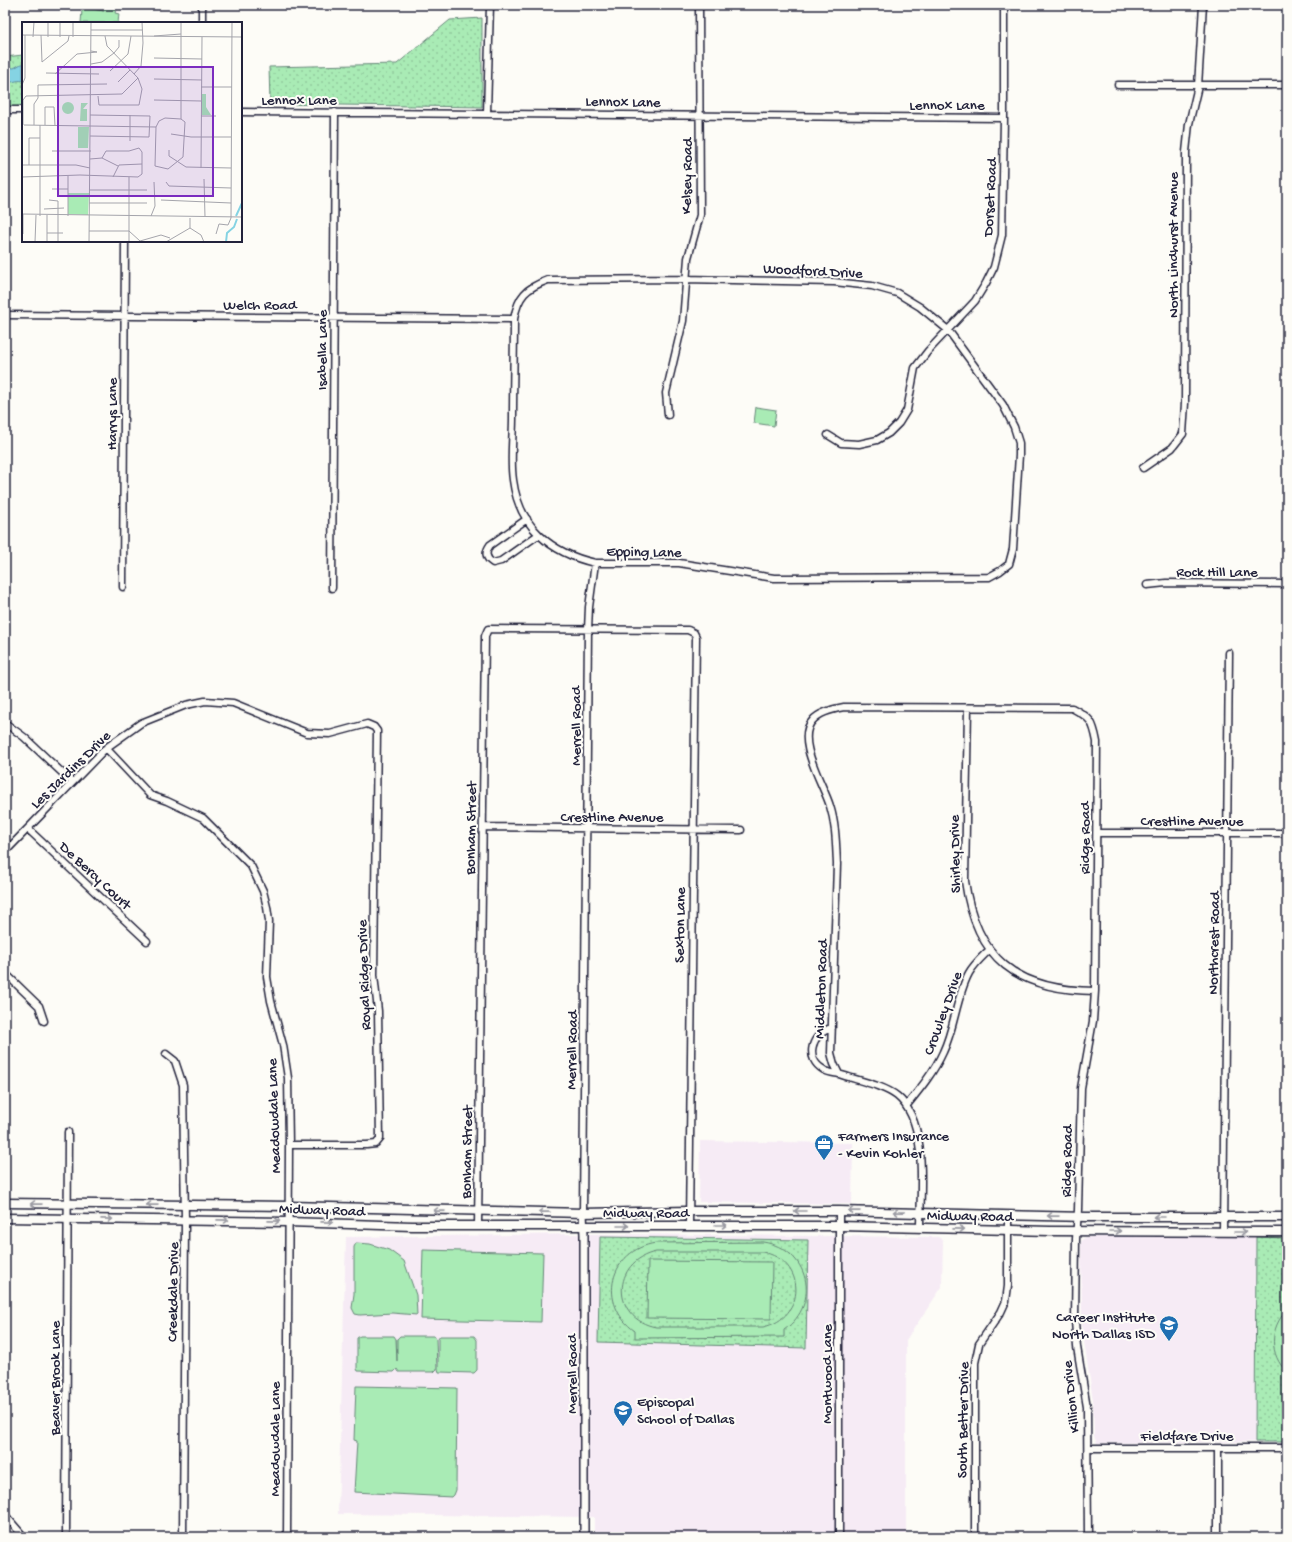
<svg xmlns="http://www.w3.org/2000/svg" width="1292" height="1542" font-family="'Gochi Hand',sans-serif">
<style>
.built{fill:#f6ebf5}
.green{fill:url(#green-dots);stroke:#668678}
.pitch{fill:#a9ebb5;stroke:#668678;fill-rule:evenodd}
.water{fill:#85d3e3;stroke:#5d8ca0}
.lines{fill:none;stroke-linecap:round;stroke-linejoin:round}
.minor-casing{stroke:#22223b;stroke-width:9}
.tertiary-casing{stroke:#22223b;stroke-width:10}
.secondary-casing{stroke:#22223b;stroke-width:11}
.minor{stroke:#fdfcf7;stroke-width:6}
.tertiary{stroke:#fdfcf7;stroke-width:7}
.secondary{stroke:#fdfcf7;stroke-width:8}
.oneway{stroke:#9a9aa2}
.labels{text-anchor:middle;stroke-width:4;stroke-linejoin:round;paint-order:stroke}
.street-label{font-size:15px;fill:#22223b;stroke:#fdfcf7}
.poi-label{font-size:15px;fill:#22223b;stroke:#fdfcf7;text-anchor:start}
.inset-river{fill:none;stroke:#85d3e3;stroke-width:2}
.inset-road{fill:none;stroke:#a5a5ac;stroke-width:1}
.view{fill:#7b2cbf;fill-opacity:0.15;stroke:#7b2cbf;stroke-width:2}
.inset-edge{fill:none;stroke:#22223b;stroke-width:2}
</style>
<defs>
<pattern id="green-dots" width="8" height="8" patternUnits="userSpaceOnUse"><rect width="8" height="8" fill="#a9ebb5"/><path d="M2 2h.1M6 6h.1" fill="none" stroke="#91c99d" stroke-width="1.8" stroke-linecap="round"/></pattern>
</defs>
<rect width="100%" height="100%" fill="#fdfcf7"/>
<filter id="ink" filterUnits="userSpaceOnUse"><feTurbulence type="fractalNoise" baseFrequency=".025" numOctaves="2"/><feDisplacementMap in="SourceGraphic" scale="8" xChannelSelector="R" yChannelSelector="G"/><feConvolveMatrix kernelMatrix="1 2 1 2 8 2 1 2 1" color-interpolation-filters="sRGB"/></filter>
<g filter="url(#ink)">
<!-- built -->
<path class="built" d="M700,1141l153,2 -1,61 -153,-2z
M595,1234l343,3 5,3 -1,47 -36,53v197h-312v-20l-256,-3 8,-277z
M1086,1237h170l-1,205 -158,1 -3,-7 -1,-36 -11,-72 -1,-85 1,-3z"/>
<!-- green -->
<path class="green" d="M482,18v89l-212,-3 -1,-37 128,-3 53,-44z
M23,55v53h-18v-51z
M600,1237l208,3 -2,108 -208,-6z
M1256,1237l31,1v204h-32z"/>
<!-- pitch -->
<path class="pitch" d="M77,5h40l-2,8 4,1 -1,9h-37l1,-13 3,-2 19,3z
M756,407l20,3 -2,16 -20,-3z
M763,1242c46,7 59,61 21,88v7l-149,1v-7c-38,-27 -26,-81 21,-88zM656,1252h106c45,8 45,66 1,75h-107c-45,-8 -45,-66 0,-75z
M356,1243l14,1 19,6 15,11 12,34 1,20 -25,-2 -32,2 -5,-1 -3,-6 2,-14v-47z
M423,1250l120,3 -2,69 -120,-3z
M648,1261l124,1 -1,57 -124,-1z
M1287,1310v62c-18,-17 -18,-44 0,-62z
M360,1336h34l2,3 1,22v-22l3,-3h34l2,3 1,30 -3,3h-35l-2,-3 -3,3 -36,-1 -1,-2v-31z
M440,1336h34l3,4v30l-3,3 -35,-1 -1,-3v-30z
M356,1386l101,2 -1,102 -2,5 -2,2 -98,-5 3,-51 -3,-1z"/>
<!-- water -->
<path class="water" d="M21,64h2v17c-6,-2 -12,3 -18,1v-15l9,1z"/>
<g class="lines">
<defs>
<path id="minor" d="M202,23v-18
M1118,85h169
M5,110h18
M241,112l763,6
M487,113l3,-108
M685,279l149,3 38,4 25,7 23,14 28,23 55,75 11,22 5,16v12l-6,94 -4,15 -9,7 -11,6 -215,1 -95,-15h-84c-44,-10 -76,-36 -82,-83 -3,-20 0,-42 0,-63 0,-33 1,-65 1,-98 4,-23 12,-31 34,-39z
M5,315l509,4
M668,415l-2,-22 17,-72 5,-63 12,-43 -1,-210
M828,435l13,8 18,1 18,-4 12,-7 10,-10 8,-13 8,-42 13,-17 47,-50 11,-18 8,-16 8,-32 2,-117v-113
M1143,468l29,-20 11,-14 2,-31 1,-251 3,-28 9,-38 5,-81
M527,519l-37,26c-5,7 -5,13 3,18l8,-2 37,-26
M1147,585l19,-2 121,1
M123,587l2,-346
M332,588l3,-476
M968,708l-3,173c11,79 52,109 130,110
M5,723l19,14 48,45
M106,748l44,47 17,6 36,17 48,48 12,25 4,16 2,14 -2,56 4,24 12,44 5,33 1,67 -2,392
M483,827l258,3
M28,829l119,112
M1097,833h190
M5,852l101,-104 35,-25 45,-18 19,-4 28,2 74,30 23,1 37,-10 7,3 3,4 -3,244 4,36 2,128 -4,5 -9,1h-78
M5,973l34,33 5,15
M832,1028c-21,5 -28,31 -8,42 5,3 10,3 15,4
M166,1054l9,7 8,24 2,135 -2,317
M907,1105c13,-16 27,-33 36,-53 12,-25 13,-55 26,-79 5,-9 13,-16 20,-23
M839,1211v326
M583,1213l5,-583 1,-23 6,-44
M478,1226l7,-590 3,-7 200,1 6,3 2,4 -7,588
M920,1228c0,-37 9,-106 -23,-132 -14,-11 -41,-16 -58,-22l-5,-10 -3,-11 6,-189c-1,-20 -1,-39 -7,-58 -6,-21 -36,-67 -17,-86 7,-8 20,-11 31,-13l228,1c19,10 21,13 25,34l-2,249 -2,30 -12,67 -3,122 -2,29 -1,82 2,26 10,60 1,130
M1223,1232l6,-579
M1088,1448h199
M5,1515l19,22
M66,1537l2,-405
M975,1537v-174l4,-19 22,-32 5,-11 2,-15v-71
M1218,1537v-89"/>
<path id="tertiary" d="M583,1213l1,22v302"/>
<path id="secondary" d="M5,1203l284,3 294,7 106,-2h150l247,6h201
M5,1218l283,4 124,4h427l211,5 237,1"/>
</defs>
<!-- minor casing -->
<use href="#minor" class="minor-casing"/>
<!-- tertiary casing -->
<use href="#tertiary" class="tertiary-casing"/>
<!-- secondary casing -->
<use href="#secondary" class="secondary-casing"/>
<!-- minor -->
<use href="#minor" class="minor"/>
<!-- tertiary -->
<use href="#tertiary" class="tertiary"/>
<!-- secondary -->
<use href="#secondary" class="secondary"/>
</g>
<!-- one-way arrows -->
<defs><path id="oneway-shaft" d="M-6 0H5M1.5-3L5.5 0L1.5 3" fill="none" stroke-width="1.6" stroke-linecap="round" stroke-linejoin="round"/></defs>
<g class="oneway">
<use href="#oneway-shaft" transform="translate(36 1204) rotate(-179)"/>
<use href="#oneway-shaft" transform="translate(152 1205) rotate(-179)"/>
<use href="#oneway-shaft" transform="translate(439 1211) rotate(-179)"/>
<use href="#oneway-shaft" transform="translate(800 1211) rotate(-180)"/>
<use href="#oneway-shaft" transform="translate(854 1211) rotate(-179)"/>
<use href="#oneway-shaft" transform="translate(544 1212) rotate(-179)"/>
<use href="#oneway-shaft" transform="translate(899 1212) rotate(-179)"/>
<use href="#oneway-shaft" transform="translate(1053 1216) rotate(-179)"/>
<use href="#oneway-shaft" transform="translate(1159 1217) rotate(180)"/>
<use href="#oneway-shaft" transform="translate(107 1219) rotate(1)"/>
<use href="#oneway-shaft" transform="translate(223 1220) rotate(1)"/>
<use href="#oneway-shaft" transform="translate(274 1221) rotate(1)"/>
<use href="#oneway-shaft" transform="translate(327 1222) rotate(1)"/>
<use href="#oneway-shaft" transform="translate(721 1225)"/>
<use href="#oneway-shaft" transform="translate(623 1226)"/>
<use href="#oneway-shaft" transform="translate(959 1229) rotate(1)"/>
<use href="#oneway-shaft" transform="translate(1115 1231)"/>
<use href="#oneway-shaft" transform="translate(1240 1232)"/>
</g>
</g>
<!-- icons -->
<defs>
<symbol id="office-pin" viewBox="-11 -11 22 30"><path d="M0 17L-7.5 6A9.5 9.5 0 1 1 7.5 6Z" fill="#1f6fb2" stroke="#fdfcf7"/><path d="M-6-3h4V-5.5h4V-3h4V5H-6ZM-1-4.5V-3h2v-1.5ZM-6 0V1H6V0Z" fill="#fff"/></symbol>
<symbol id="school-pin" viewBox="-11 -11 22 30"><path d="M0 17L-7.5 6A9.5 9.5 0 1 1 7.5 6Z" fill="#1f6fb2" stroke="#fdfcf7"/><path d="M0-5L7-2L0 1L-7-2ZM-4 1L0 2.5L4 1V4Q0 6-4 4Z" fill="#fff"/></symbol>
</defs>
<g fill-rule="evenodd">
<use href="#office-pin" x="813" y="1133" width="22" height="30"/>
<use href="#school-pin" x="1158" y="1314" width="22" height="30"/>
<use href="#school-pin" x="612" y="1399" width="22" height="30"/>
</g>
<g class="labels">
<!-- street labels -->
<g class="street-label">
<text x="299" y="104">Lennox Lane</text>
<text transform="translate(623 101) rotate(1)" y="5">Lennox Lane</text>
<text x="947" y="109">Lennox Lane</text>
<text transform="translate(686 176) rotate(-89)" y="5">Kelsey Road</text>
<text transform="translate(989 197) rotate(-87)" y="5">Dorset Road</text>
<text transform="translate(1172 245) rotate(-90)" y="5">North Lindhurst Avenue</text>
<text transform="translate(813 270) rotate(3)" y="5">Woodford Drive</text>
<text x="260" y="309">Welch Road</text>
<text transform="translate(321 350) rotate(-90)" y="5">Isabella Lane</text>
<text transform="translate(111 414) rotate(-90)" y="5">Harrys Lane</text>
<text transform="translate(644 551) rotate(1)" y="5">Epping Lane</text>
<text x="1217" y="576">Rock Hill Lane</text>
<text transform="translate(575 726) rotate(-90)" y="5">Merrell Road</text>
<text transform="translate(70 769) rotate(-44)" y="5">Les Jardins Drive</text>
<text x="612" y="821">Crestline Avenue</text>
<text x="1192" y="825">Crestline Avenue</text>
<text transform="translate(470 828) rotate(-89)" y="5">Bonham Street</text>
<text transform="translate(1084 838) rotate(-90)" y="5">Ridge Road</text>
<text transform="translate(954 854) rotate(-91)" y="5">Shirley Drive</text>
<text transform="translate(96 875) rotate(43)" y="5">De Bercy Court</text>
<text transform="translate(679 925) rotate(-89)" y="5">Sexton Lane</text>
<text transform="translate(1213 943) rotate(-89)" y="5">Northcrest Road</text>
<text transform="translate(363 975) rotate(-92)" y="5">Royal Ridge Drive</text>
<text transform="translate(820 989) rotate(-88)" y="5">Middleton Road</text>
<text transform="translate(942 1013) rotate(-70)" y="5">Crowley Drive</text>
<text transform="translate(571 1050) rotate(-89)" y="5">Merrell Road</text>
<text transform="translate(273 1116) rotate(-92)" y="5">Meadowdale Lane</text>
<text transform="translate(466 1152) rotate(-89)" y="5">Bonham Street</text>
<text transform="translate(1066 1161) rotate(-89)" y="5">Ridge Road</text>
<text transform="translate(322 1209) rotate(2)" y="5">Midway Road</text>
<text x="646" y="1217">Midway Road</text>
<text transform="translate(970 1215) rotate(1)" y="5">Midway Road</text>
<text transform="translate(172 1292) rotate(-89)" y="5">Creekdale Drive</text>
<text transform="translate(571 1374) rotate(-90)" y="5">Merrell Road</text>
<text transform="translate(826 1374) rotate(-90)" y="5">Montwood Lane</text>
<text transform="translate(54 1378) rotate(-90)" y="5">Beaver Brook Lane</text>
<text transform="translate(1070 1397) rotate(-96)" y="5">Killion Drive</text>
<text transform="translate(962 1420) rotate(-89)" y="5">South Better Drive</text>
<text x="1187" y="1440">Fieldfare Drive</text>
<text transform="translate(274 1439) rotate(-90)" y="5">Meadowdale Lane</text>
</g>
<!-- poi labels -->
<g class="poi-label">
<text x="838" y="1140">Farmers Insurance<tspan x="838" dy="17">- Kevin Kohler</tspan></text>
<text x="1155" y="1321" text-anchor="end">Career Institute<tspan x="1155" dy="17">North Dallas ISD</tspan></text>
<text x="637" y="1406">Episcopal<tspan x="637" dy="17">School of Dallas</tspan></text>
</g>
</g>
<!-- overview -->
<g transform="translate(22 22)">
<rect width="220" height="220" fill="#fdfcf7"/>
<path d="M180,72h4v13l5,8h-9zM56,105h11l-1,21h-10zM46,171h21l-1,22 -20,-1z" fill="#a9ebb5"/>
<path d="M40 86a6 6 0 1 1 12 0a6 6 0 1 1-12 0ZM59,81h7l-5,6h4v12h-7z" fill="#a9ebb5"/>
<path class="inset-river" d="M214,194l6,-13M204,220l1,-9 7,-6 3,-8"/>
<path class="inset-road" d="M69,8h52M0,13l220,2M19,13l1,27 26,-21 1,-5M132,14l27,-2M11,15l1,-15M26,15v-15M38,15v-15M51,15v-15M132,36l48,1M69,42l11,-2 12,-9 5,-6v-7M88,49l18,-17 3,-18M24,51l53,1M33,52l22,-20 20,-2 -6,-1M112,52l7,-8 2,-23 -1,-21M132,57l48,1M96,60l12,-12M0,63l3,-7v-43M179,65h31M76,74l1,9h40l3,-16 -4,-11 -31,-32 -2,-10M132,78l47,1M68,93l60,1 -1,21 -59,-1M179,94h15M143,96l16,1 4,3 -2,35 -15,12 -13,-3 1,-39 3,-6zM159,97v-97M1,103v-25l3,-4 96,-2 16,-16M2,103l132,2M12,103v-21l4,-6v-13l69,-1M18,103v91M23,103v-18h9l1,19M149,112l20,3h40M108,119v-26M147,128v6l17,11 45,1M30,129h39M80,136l16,8M0,143h54l14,3M7,143v-27h11M179,146l1,-131M46,154v40M0,155l58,-2 58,2 4,-3v-22l-3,-4 -10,3h-23l-4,7 -12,1M91,155l6,-12 23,-1M182,157l1,38M144,160l3,4 62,2M30,167h16M67,168h58M27,178l9,1v41M139,178l70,3M67,181h58M22,187l20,-1M0,192l220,3M1,192v20M129,194l4,-10 -1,-24M168,196v10l11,7 3,7M67,209h40l11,10M25,211h16M194,212l3,-10 9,1 3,-7 1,-196M118,219l21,-6 9,3M13,220l1,-27M25,220v-27M67,220l2,-220M107,220v-65M144,220l24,-14"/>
<path class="view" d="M36,45h155v129h-155z"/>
<rect width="220" height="220" class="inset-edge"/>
</g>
<!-- margin -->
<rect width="1292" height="1542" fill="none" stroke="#fdfcf7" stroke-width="20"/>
<rect x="10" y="10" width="1272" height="1522" fill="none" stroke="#22223b" stroke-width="1.5" filter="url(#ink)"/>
</svg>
